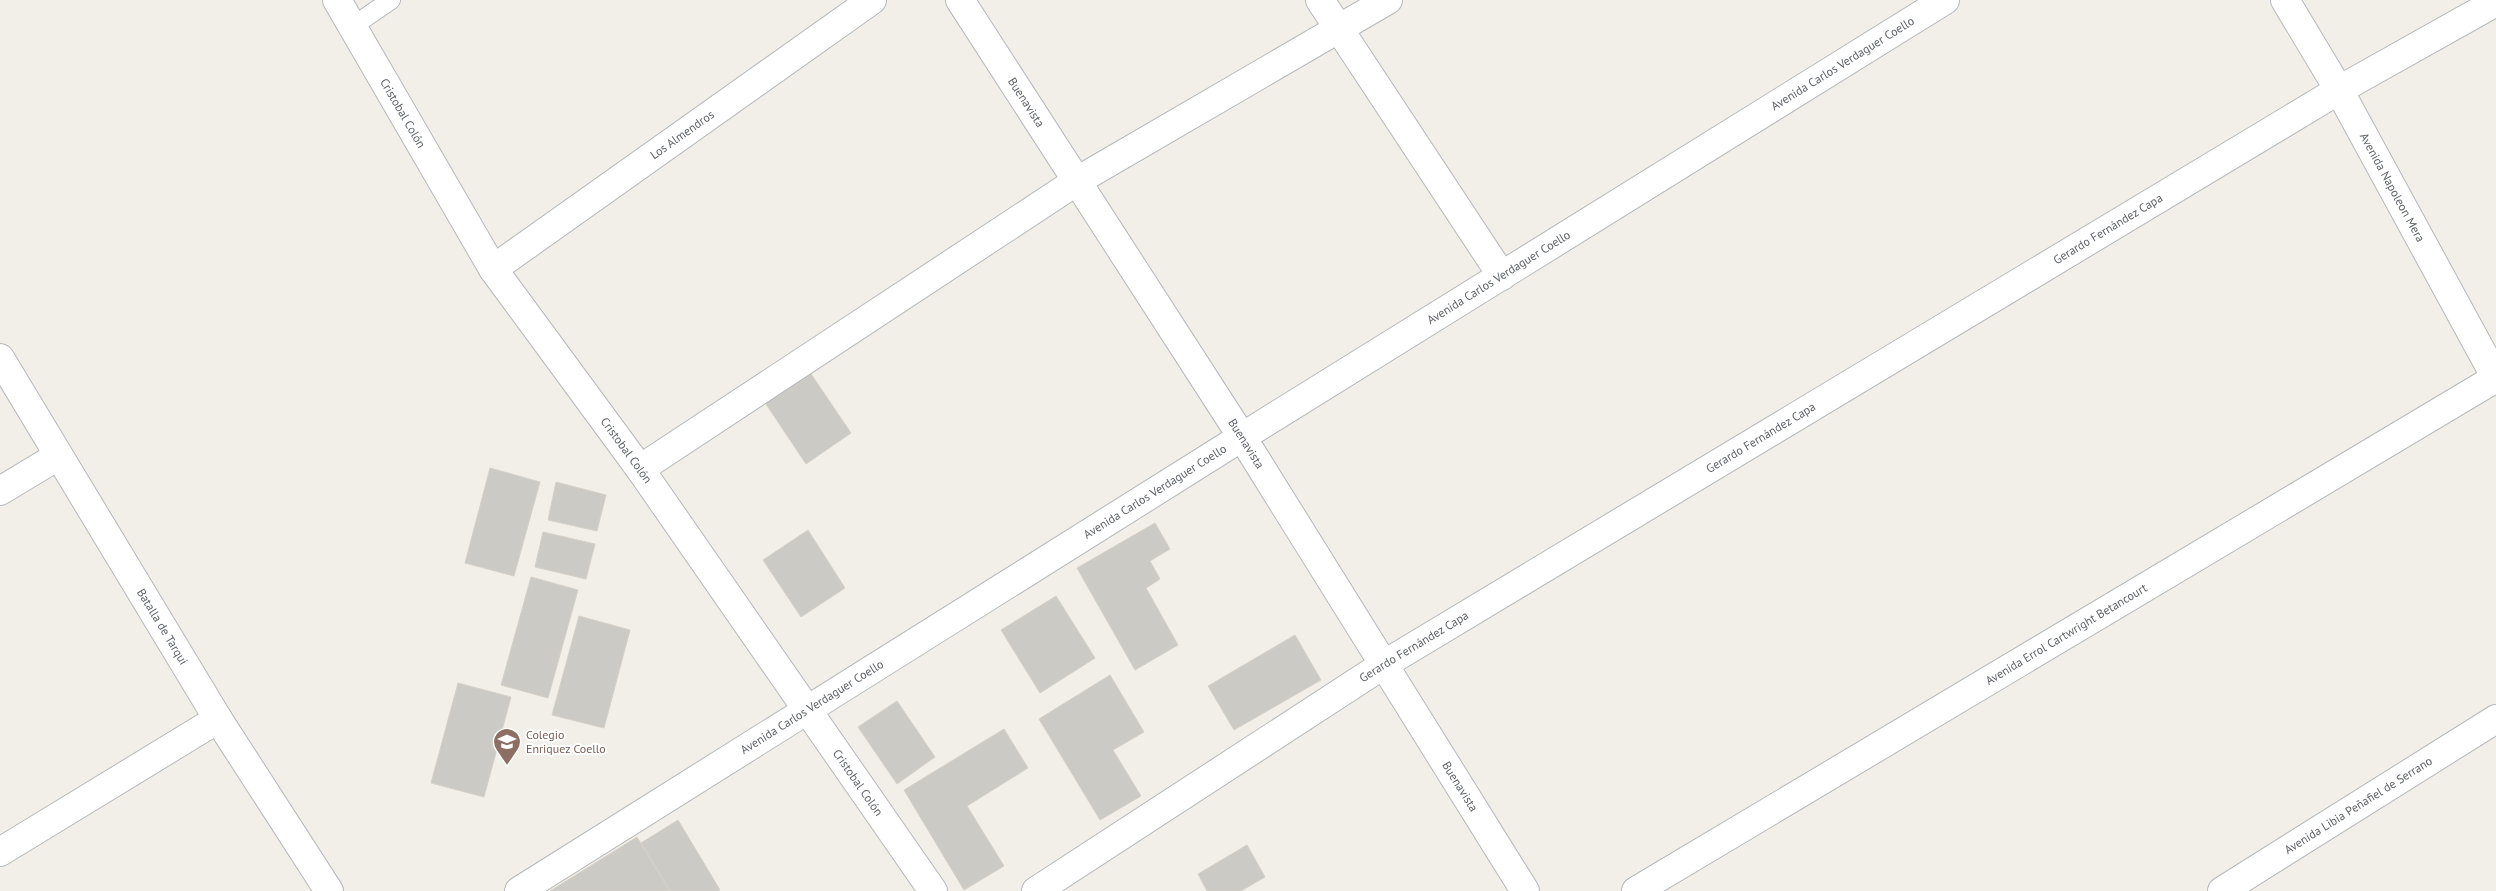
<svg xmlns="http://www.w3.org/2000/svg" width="2496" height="891" font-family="'PT Sans',sans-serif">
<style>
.building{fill:#cccac5;stroke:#d6d1c6}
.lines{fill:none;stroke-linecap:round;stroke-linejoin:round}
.service-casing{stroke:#b5b8bc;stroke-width:20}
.minor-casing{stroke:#b5b8bc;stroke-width:30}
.tertiary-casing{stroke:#b5b8bc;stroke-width:30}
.service{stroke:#fff;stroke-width:18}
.minor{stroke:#fff;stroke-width:28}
.tertiary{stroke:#fff;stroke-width:28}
.labels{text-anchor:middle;stroke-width:4;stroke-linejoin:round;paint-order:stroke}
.street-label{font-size:12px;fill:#5f6368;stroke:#fff}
.education-label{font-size:12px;fill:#785e54;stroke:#fff;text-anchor:start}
</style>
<rect width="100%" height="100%" fill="#f1efe8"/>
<!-- building -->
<path class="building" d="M807,368l44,65 -45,31 -44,-66z
M490,468l50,14 -26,94 -49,-13z
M556,482l50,13 -9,36 -49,-11z
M1155,523l15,26 -20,12 10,18 -14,9 32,57 -43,25 -58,-102z
M808,530l37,58 -44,29 -38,-57z
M543,532l52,12 -9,35 -51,-12z
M531,577l47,13 -30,108 -47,-13z
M1056,596l39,62 -55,35 -39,-63z
M579,616l51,14 -26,98 -52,-13z
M1295,635l26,45 -87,50 -26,-44z
M1110,675l34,57 -31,18 28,46 -41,24 -61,-101z
M458,683l53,14 -27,100 -53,-14z
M897,701l38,56 -38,27 -39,-57z
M1004,729l24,39 -61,38 37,60 -40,24 -60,-100z
M678,820l42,70 -2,1h-48l-29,-48z
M637,837l33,54h-120z
M1247,845l18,32 -24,14h-34l-9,-17z"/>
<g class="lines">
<defs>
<path id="service" d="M353,26l38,-26"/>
<g id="minor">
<path id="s1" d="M337,0l156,269 147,200 293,422"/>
<path d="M1320,0l182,276"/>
<path id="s2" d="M2285,0l54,90 157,288"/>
<path id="s3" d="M493,269l379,-269"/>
<path id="s4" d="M0,358l218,361 111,172"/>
<path d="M640,469l437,-288 311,-181"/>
<path d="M0,491l58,-35"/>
<path d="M0,852l218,-133"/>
<path id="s5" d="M519,891l723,-454 703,-437"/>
<path id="s6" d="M1036,891l347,-226 956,-575 157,-88"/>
<path id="s7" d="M1636,891l860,-513"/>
<path id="s8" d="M2222,891l274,-172"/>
</g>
<g id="tertiary">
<path id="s9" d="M960,0l282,437 283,454"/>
</g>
</defs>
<!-- service casing -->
<use href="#service" class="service-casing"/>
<!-- minor casing -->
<use href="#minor" class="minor-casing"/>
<!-- tertiary casing -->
<use href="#tertiary" class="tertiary-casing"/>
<!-- service -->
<use href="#service" class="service"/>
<!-- minor -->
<use href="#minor" class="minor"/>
<!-- tertiary -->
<use href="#tertiary" class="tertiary"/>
</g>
<!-- icons -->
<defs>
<symbol id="school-pin" viewBox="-11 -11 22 30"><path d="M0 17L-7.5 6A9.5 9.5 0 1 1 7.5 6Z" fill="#8d6e63" stroke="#fff"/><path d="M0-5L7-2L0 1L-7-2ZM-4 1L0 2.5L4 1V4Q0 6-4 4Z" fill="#fff"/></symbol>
</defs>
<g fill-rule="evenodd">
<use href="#school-pin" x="491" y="726" width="32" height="43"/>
</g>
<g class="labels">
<!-- street labels -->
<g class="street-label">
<text dy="4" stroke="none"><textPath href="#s5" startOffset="1561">Avenida Carlos Verdaguer Coello</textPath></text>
<text dy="4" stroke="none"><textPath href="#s9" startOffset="122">Buenavista</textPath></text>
<text dy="4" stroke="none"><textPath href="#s1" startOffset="131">Cristobal Colón</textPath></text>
<text dy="4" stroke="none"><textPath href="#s3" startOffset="232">Los Almendros</textPath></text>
<text dy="4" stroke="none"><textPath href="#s2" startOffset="216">Avenida Napoleon Mera</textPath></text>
<text dy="4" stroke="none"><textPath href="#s6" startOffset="1260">Gerardo Fernández Capa</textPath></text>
<text dy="4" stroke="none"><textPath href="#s5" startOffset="1156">Avenida Carlos Verdaguer Coello</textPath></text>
<text dy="4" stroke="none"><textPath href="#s6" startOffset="855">Gerardo Fernández Capa</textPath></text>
<text dy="4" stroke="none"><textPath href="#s9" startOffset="528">Buenavista</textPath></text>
<text dy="4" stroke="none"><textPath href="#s1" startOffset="536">Cristobal Colón</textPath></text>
<text dy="4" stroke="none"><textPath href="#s5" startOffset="751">Avenida Carlos Verdaguer Coello</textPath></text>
<text dy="4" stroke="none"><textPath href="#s4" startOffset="314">Batalla de Tarqui</textPath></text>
<text dy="4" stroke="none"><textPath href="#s7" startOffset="501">Avenida Errol Cartwright Betancourt</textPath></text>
<text dy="4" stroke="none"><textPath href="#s6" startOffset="450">Gerardo Fernández Capa</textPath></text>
<text dy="4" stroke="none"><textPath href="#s5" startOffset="346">Avenida Carlos Verdaguer Coello</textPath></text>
<text dy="4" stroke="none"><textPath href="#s1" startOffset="941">Cristobal Colón</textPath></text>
<text dy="4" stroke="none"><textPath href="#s9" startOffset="932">Buenavista</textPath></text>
<text dy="4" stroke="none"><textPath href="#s8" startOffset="161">Avenida Libia Peñafiel de Serrano</textPath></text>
</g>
<!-- education labels -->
<g class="education-label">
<text x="526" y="739">Colegio<tspan x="526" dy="14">Enriquez Coello</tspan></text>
</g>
</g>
</svg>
